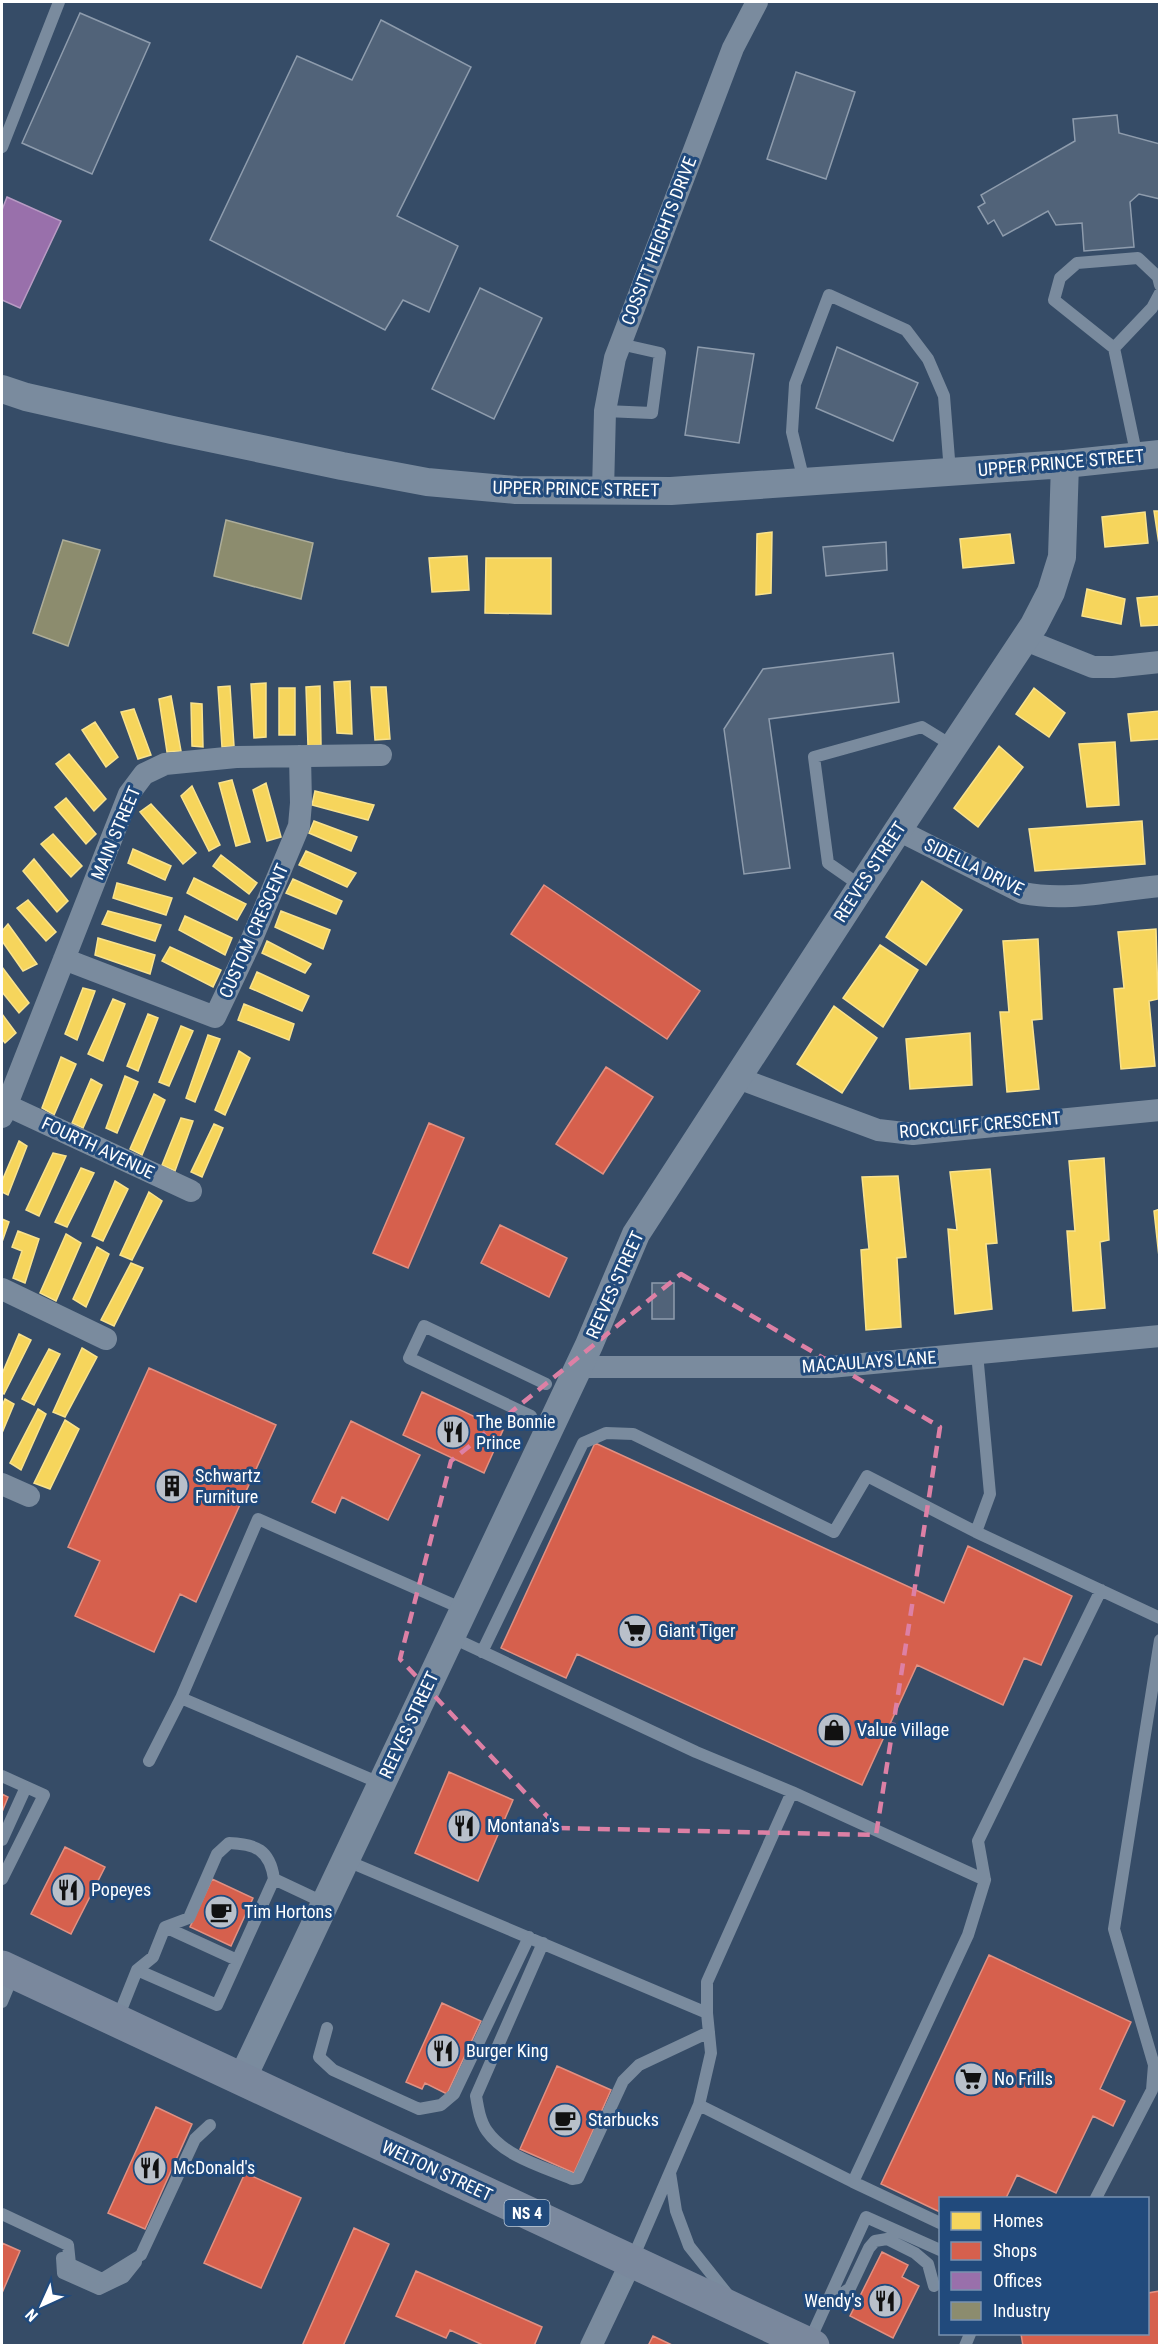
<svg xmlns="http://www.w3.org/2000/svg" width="1161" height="2347" font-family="'Roboto Condensed',sans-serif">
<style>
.homes{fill:#f6d55c;stroke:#f9e28d;stroke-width:1.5}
.shops{fill:#d6604d;stroke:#e29082;stroke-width:1.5}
.offices{fill:#9970ab;stroke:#b89bc4;stroke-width:1.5}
.industry{fill:#8c8c6e;stroke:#aeae9a;stroke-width:1.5}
.building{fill:#516379;stroke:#8e9cad;stroke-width:1.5}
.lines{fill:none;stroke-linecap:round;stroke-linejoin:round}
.service{stroke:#7a8b9e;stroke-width:12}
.minor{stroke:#7a8b9e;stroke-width:22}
.tertiary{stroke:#7a8b9e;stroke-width:28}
.primary{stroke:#7a889d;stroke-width:33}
.marked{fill:none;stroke:#dd80a5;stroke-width:4.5;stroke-dasharray:12 8;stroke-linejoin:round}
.labels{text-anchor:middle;stroke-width:6;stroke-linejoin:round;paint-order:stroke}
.shield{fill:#214a7c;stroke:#bcc9d8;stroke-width:1.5}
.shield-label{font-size:16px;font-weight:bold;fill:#fff}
.street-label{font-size:18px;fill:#fff;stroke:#214a7c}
.poi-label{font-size:18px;fill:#fff;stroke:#214a7c;text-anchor:start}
</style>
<rect width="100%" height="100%" fill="#364c67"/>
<!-- homes -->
<path class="homes" d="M1154,511h6v33h-1z
M1145,512l3,31 -43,4 -3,-30z
M772,532l-1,61 -15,2 1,-61z
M1010,534l4,29 -51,5 -3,-29z
M467,556l2,34 -37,2 -3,-34z
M486,558h65v56l-66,-1z
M1087,589l38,10 -4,25 -39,-8z
M1160,596v29l-19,1 -4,-28z
M350,681l2,53 -15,-1 -3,-51z
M266,683v54l-12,1 -3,-54z
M230,686l4,60 -12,1 -4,-60z
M320,686l1,59 -13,1 -2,-59z
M371,687h15l4,52 -15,1z
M279,688h16v47h-16z
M1034,688l31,25 -16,24 -33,-23z
M171,696l10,55 -14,1 -8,-53z
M191,703l11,1 1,43 -11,-1z
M134,709l17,46 -13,4 -17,-47z
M1160,711v28l-29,2 -3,-27z
M95,722l23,35 -12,10 -24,-37z
M1115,742l4,63 -32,2 -8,-63z
M999,746l24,21 -45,60 -24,-19z
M69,754l37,45 -12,12 -38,-47z
M232,780l18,62 -14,4 -17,-63z
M266,783l15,54 -14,4 -14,-51z
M192,786l28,59 -11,6 -28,-55z
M315,791l59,14 -6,15 -56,-15z
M66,798l30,36 -10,10 -31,-37z
M151,804l45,49 -13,11 -43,-52z
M314,821l43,16 -6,14 -42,-18z
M1142,821l3,43 -110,7 -6,-42z
M53,834l29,32 -11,11 -30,-33z
M133,849l38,17 -6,14 -37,-17z
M306,851l50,22 -9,14 -48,-22z
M221,855l36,28 -8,11 -36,-28z
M34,859l34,42 -11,11 -34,-41z
M194,878l52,26 -9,16 -50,-27z
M293,879l49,22 -6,13 -50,-21z
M922,881l40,29 -36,55 -40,-28z
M117,883l55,15 -6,17 -53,-17z
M28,900l28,32 -10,9 -29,-33z
M108,911l53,14 -6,16 -53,-17z
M281,911l49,19 -7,19 -48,-22z
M185,916l47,22 -7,17 -46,-25z
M8,924l29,40 -14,7 -21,-30v-10z
M1156,929l2,70 -9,2 6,65 -34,3 -7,-80 10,-1 -6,-56z
M98,938l57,17 -5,19 -55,-19z
M1038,939l4,80 -10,1 7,69 -32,3 -7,-80h9l-6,-71z
M267,941l44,23 -6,9 -43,-20z
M880,945l38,25 -35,57 -40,-29z
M170,947l51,23 -8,17 -51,-26z
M2,967l27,36 -10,10 -17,-21z
M257,972l52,24 -7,15 -52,-23z
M83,988l12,3 -18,49 -12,-6z
M113,999l12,5 -22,57 -15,-7z
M244,1004l50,20 -5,16 -51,-20z
M834,1006l43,32 -35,55 -45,-29z
M2,1014l14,19 -11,10 -3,-4z
M148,1014l10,4 -20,53 -11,-5z
M181,1026l12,5 -24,55 -10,-4z
M970,1033l2,52 -62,4 -4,-50z
M208,1035l12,4 -25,63 -9,-4z
M239,1051l11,7 -25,57 -10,-5z
M61,1057l15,7 -22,51 -12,-7z
M125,1076l13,6 -21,51 -11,-5z
M91,1079l11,6 -19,43 -11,-5z
M154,1094l11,6 -23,55 -12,-6z
M181,1118l12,3 -18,50 -13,-6z
M214,1124l9,4 -21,49 -11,-5z
M19,1141l8,5 -19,49 -6,-3v-11z
M53,1153l13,3 -27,60 -13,-6z
M1104,1158l5,82 -9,2 5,66 -32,3 -6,-80h8l-6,-70z
M81,1168l13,5 -27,54 -12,-5z
M990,1169l7,74 -11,1 6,65 -37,5 -7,-85 9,1 -7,-58z
M898,1176l8,81 -9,1 4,69 -35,3 -5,-80 8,-1 -7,-72z
M115,1181l13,8 -25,52 -11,-5z
M149,1192l13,9 -30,59 -12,-5z
M1160,1209v57l-6,-55z
M2,1219l7,3 -7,20z
M18,1231l21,8 -14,44 -12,-5 9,-27 -10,-4z
M66,1234l15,9 -25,58 -16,-8z
M97,1247l12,7 -23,53 -13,-8z
M131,1263l12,5 -29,58 -13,-6z
M19,1334l12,6 -27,54 -2,-1v-19z
M82,1348l15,9 -32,60 -12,-5z
M49,1349l11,5 -26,51 -12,-6z
M5,1399l9,5 -12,29v-27z
M38,1409l8,5 -25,56 -11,-7z
M65,1420l14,9 -29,60 -16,-6z"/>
<!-- shops -->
<path class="shops" d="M544,885l156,106 -33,48 -156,-105z
M606,1067l47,30 -50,77 -47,-30z
M429,1123l35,15 -56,130 -35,-15z
M500,1225l67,33 -18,39 -68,-34z
M149,1368l127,57 -80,177 -16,-8 -26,58 -79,-36 25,-55 -32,-14z
M422,1392l81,38 -19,43 -81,-38z
M351,1421l69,34 -32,65 -46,-23 -7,16 -23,-11z
M595,1443l349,160 24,-57 104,50 -31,69 -17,-7 -21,47 -86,-40 -55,120 -285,-131 -11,24 -65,-30z
M449,1772l64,28 -35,81 -63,-28z
M2,1794l6,3 -6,15z
M65,1847l40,20 -34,67 -40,-20z
M212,1879l41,19 -22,48 -41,-19z
M989,1955l142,67 -31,67 25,12 -12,25 -20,-10 -37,77 -39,-18 -11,23h-66v14l-59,-28z
M442,2003l39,18 -34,73 -22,-11 -3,6 -16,-7z
M557,2066l54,24 -37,83 -54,-24z
M156,2107l36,17 -47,105 -37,-16z
M245,2173l56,25 -40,90 -57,-25z
M354,2228l35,16 -46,102h-41z
M2,2243l18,8 -18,42z
M882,2252l26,13 -6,12 17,9 -26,52 -43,-22z
M416,2271l126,56 -8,19h-49l-35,-16 -4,8 -50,-22z
M1160,2291v55h-137l-2,-12h127v-41z
M653,2336l21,10h-26z"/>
<!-- offices -->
<path class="offices" d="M7,197l54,24 -41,87 -18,-8v-90z"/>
<!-- industry -->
<path class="industry" d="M226,520l87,23 -12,56 -87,-23z
M63,540l37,10 -32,96 -35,-13z"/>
<!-- building -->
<path class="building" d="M80,13l70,30 -58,131 -70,-31z
M381,20l90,47 -74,149 61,30 -29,66 -26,-12 -18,30 -175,-90 87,-184 55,24z
M796,72l59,20 -29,87 -59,-20z
M1117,115l2,18 41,11v55l-21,-5 -9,8 4,45 -50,4 -2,-28 -26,2 -8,-14 -45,25 -9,-16 -6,4 -10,-17 7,-4 -4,-8 94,-54 -2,-22z
M480,288l62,30 -48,101 -62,-30z
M698,347l56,7 -15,89 -54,-8z
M837,347l81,36 -25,58 -77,-33z
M886,542l1,28 -61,6 -3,-29z
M893,653l6,49 -130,17 21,149 -46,6 -20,-145 39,-60z
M652,1283h22v36h-22z"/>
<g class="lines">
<!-- service -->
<path class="service" d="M2,147l57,-145
M1114,348l38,-40 8,-15
M605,411l47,2 8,-60 -40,-9
M1137,457l-23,-109 -60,-48 6,-22 17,-15 61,-5 20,19 2,8
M804,481l-12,-49 3,-48 34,-89 77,35 22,29 16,37 6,76
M861,886l-33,-23 -14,-106 108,-30 31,19
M531,1416l-122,-58 15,-32 122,58
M976,1532l14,-38 -13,-141
M451,1637l245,115 96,40 -85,190v31
M482,1652l101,-209 23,-10 27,1 201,98 33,-56 109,56 184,86
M149,1761l32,-63
M2,1776l42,19 -42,84
M382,1784l-201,-86 77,-179 205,90
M792,1792l193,88 -17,55 -115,247 87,41
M2,1840l24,-53
M345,1860l362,153 4,40 -12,52 -67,155
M274,1879l51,24
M985,1880l-7,-39 123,-251
M165,1927l72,33
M543,1943l-67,153c2,12 4,25 11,35 18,26 57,36 85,48l6,-1 45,-97 16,-16 70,-33
M2,2002l12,-29
M117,2020l20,-50 16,-13 12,-30 24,-9 28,-64 12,-11c27,1 41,7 45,36l-57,126 -80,-35
M327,2028l-8,29 14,13 86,39 22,-4 13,-11 75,-157
M699,2105l154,77
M670,2173l6,38 13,35 39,49
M1096,2198l56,-108 2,-25 -40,-136 46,-289
M2,2214l66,31 2,19 32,15 39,-24 54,-116 15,-14
M62,2258l1,15 36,16 25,-12 12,-15
M828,2304l22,-16 19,-40 6,-7 12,-2 28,14 13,11 6,22
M809,2342l57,-125 74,33
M965,2346l5,-12"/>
<!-- minor -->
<path class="minor" d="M603,491l2,-80 10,-53 118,-310 24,-46
M1023,639l70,28h20l47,-5
M898,830l125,63c44,9 91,-3 137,-7
M64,959l151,58 36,-76 48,-115 2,-23 -1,-47
M738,1078l140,52 35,4 247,-24
M6,1105l185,86
M2,1117l127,-323 15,-20 21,-10 71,-7 145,-2
M2,1289l104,50
M578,1367h252l330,-31
M2,1484l27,12
M591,2346l40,-84"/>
<!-- tertiary -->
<path class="tertiary" d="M2,389l24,8 146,33 170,36 85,16 89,8 155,1 394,-27 95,-10
M242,2079l347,-734 47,-111 262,-404 136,-205 17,-33 11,-35 3,-93"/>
<!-- primary -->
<path class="primary" d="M2,1967l811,379"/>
</g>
<!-- marked area -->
<path class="marked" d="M681,1274l259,153 -64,408 -318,-7 -158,-169 51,-198z"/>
<!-- icons -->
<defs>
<symbol id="restaurant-disc" viewBox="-11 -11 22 22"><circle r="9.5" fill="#b9c0ca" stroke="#214a7c"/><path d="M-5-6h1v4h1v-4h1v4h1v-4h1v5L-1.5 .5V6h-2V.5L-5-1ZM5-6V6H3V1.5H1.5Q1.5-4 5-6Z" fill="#111"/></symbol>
<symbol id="building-disc" viewBox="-11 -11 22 22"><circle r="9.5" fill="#b9c0ca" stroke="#214a7c"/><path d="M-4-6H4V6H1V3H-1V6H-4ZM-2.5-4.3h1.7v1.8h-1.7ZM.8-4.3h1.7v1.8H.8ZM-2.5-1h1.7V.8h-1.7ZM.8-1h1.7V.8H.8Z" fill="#111"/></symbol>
<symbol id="supermarket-disc" viewBox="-11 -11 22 22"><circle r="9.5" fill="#b9c0ca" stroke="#214a7c"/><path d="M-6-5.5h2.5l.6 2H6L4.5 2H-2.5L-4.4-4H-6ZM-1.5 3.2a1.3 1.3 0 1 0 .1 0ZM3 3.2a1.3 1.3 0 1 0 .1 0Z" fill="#111"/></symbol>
<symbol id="shop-disc" viewBox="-11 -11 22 22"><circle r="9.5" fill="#b9c0ca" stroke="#214a7c"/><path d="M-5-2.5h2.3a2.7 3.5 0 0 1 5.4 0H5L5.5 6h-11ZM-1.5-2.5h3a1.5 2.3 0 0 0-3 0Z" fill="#111"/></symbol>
<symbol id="cafe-disc" viewBox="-11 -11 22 22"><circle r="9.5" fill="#b9c0ca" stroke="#214a7c"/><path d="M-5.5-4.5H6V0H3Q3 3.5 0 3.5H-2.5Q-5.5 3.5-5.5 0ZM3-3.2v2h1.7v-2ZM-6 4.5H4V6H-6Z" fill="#111"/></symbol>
</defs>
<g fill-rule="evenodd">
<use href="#restaurant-disc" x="434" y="1413" width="38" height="38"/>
<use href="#building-disc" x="153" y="1467" width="38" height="38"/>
<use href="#supermarket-disc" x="616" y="1612" width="38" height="38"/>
<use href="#shop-disc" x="815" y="1711" width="38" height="38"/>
<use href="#restaurant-disc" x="445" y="1807" width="38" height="38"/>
<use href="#restaurant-disc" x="49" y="1871" width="38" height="38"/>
<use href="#cafe-disc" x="202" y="1893" width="38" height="38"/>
<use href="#restaurant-disc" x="424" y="2032" width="38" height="38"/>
<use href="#supermarket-disc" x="952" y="2060" width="38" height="38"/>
<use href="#cafe-disc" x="546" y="2101" width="38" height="38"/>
<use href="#restaurant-disc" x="131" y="2149" width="38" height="38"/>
<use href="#restaurant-disc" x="866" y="2282" width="38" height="38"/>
</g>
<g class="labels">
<!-- shield labels -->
<rect class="shield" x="504.5" y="2200" width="45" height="26" rx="4.5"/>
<g class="shield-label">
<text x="527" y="2219">NS 4</text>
</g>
<!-- street labels -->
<g class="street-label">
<text transform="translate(659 241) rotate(-69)" y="6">COSSITT HEIGHTS DRIVE</text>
<text transform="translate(1061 463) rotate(-5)" y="6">UPPER PRINCE STREET</text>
<text transform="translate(576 489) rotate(1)" y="6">UPPER PRINCE STREET</text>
<text transform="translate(116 833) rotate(-67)" y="6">MAIN STREET</text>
<text transform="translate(974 867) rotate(26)" y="6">SIDELLA DRIVE</text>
<text transform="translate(870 872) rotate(-57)" y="6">REEVES STREET</text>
<text transform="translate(254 931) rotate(-66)" y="6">CUSTOM CRESCENT</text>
<text transform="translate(980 1125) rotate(-5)" y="6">ROCKCLIFF CRESCENT</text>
<text transform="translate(98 1148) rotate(25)" y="6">FOURTH AVENUE</text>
<text transform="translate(615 1285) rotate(-66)" y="6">REEVES STREET</text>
<text transform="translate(869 1362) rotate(-4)" y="6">MACAULAYS LANE</text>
<text transform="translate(409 1725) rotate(-65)" y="6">REEVES STREET</text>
<text transform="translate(437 2171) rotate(25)" y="6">WELTON STREET</text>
</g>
<!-- poi labels -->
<g class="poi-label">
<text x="476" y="1428">The Bonnie<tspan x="476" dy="21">Prince</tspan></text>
<text x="195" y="1482">Schwartz<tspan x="195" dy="21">Furniture</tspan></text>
<text x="658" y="1637">Giant Tiger</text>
<text x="857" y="1736">Value Village</text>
<text x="487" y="1832">Montana's</text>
<text x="91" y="1896">Popeyes</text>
<text x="244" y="1918">Tim Hortons</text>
<text x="466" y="2057">Burger King</text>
<text x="994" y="2085">No Frills</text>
<text x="588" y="2126">Starbucks</text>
<text x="173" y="2174">McDonald's</text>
<text x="862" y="2307" text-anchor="end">Wendy's</text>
</g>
</g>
<!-- border -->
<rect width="1161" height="2347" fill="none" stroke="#ffffff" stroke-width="6"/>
<!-- legend -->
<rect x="939" y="2197" width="210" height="138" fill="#214a7c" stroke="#7a92b0" stroke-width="1.5"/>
<rect x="951" y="2212" width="30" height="18" fill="#f6d55c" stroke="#7a92b0" stroke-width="1.5"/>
<text x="993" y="2227" font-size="18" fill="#ffffff">Homes</text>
<rect x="951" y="2242" width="30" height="18" fill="#d6604d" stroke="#7a92b0" stroke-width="1.5"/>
<text x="993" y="2257" font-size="18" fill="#ffffff">Shops</text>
<rect x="951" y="2272" width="30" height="18" fill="#9970ab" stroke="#7a92b0" stroke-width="1.5"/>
<text x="993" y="2287" font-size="18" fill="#ffffff">Offices</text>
<rect x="951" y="2302" width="30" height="18" fill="#8c8c6e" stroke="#7a92b0" stroke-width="1.5"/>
<text x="993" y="2317" font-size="18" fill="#ffffff">Industry</text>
<!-- north arrow -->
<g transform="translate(42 2305) rotate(225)" stroke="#214a7c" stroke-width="4.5" paint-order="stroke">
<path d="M0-4.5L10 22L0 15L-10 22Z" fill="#ffffff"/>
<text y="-9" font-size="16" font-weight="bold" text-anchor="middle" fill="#ffffff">N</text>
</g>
</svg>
